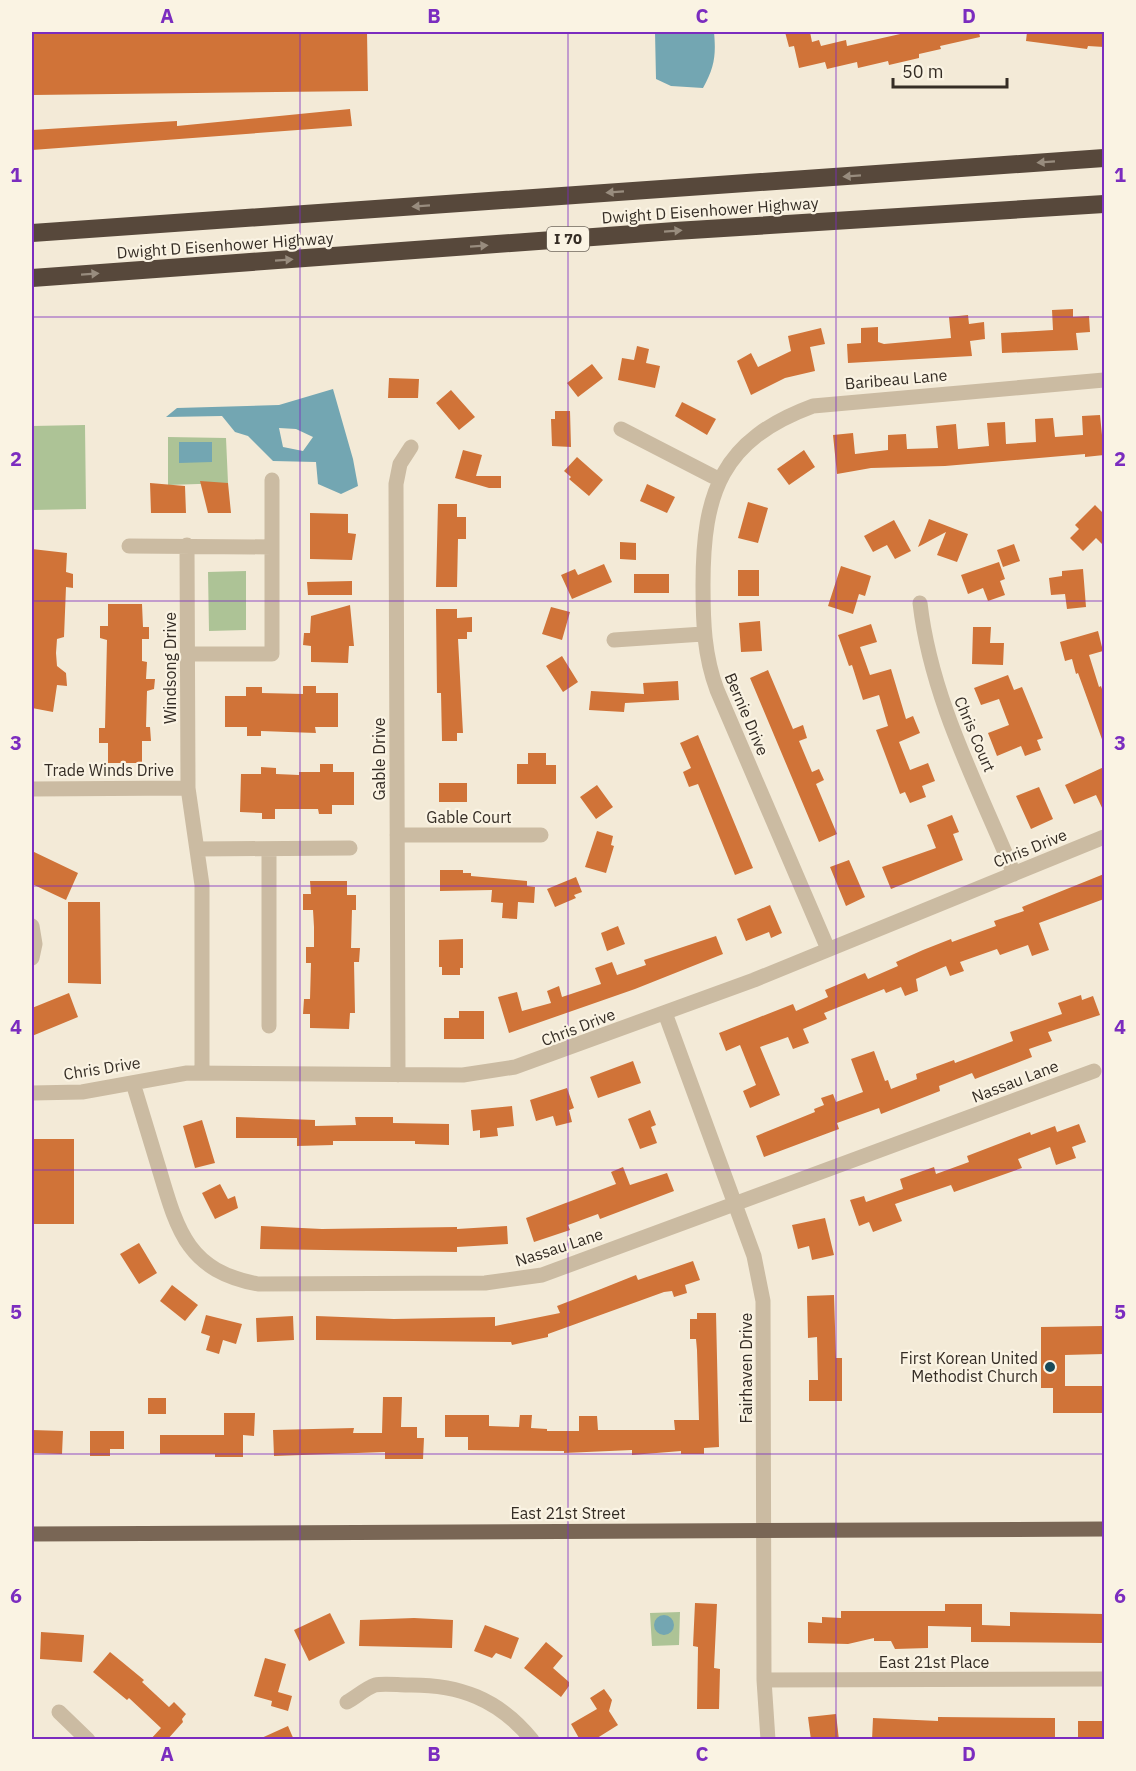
<svg xmlns="http://www.w3.org/2000/svg" width="1136" height="1771" font-family="'IBM Plex Sans',sans-serif">
<style>
.green{fill:#adc396}
.water{fill:#73a6b2;fill-rule:evenodd}
.building{fill:#d07338}
.lines{fill:none;stroke-linecap:round;stroke-linejoin:round}
.minor{stroke:#cbbba2;stroke-width:15}
.major{stroke:#796655;stroke-width:15}
.highway{stroke:#57483b;stroke-width:18}
.oneway{fill:#988c7e}
.grid{fill:none;stroke:#7b2cbf;stroke-width:1.5;stroke-opacity:0.55}
.poi-dot{fill:#184b5a;stroke:#faf3e3;stroke-width:2}
.labels{text-anchor:middle;stroke-width:4.5;stroke-linejoin:round;paint-order:stroke}
.shield{fill:#faf3e3;stroke:#70685e;stroke-width:1.5}
.shield-label{font-size:15px;font-weight:bold;fill:#352d25}
.street-label{font-size:16px;fill:#352d25;stroke:#faf3e3}
.poi-label{font-size:16px;fill:#352d25;stroke:#faf3e3;text-anchor:end}
.neatline{fill:none;stroke:#7b2cbf;stroke-width:2}
.grid-label{font-size:20px;text-anchor:middle;font-weight:bold;fill:#7b2cbf}
</style>
<rect width="100%" height="100%" fill="#f3ead7"/>
<!-- green -->
<path class="green" d="M85,425l1,84 -54,1v-84z
M168,437l58,1 2,45 -60,2z
M246,571v59l-37,1 -1,-59z
M680,1612l-1,33 -27,1 -2,-33z"/>
<!-- water -->
<path class="water" d="M655,32h59c2,22 1,35 -11,56l-32,-2 -15,-7z
M333,389l20,70 5,27 -17,8 -23,-10 -2,-22 -43,-1 -25,-25 -13,-4 -13,-16 -56,1 11,-9 102,-3zM279,428l17,1 17,8 -10,14 -20,-4z
M179,442h33v20l-33,1z
M654 1625a10 10 0 1 1 20 0a10 10 0 1 1-20 0Z"/>
<!-- building -->
<path class="building" d="M32,32h335l1,59 -335,4z
M785,32h25l2,10 7,-2 2,6 25,-6 1,6 62,-14h70l1,5 -40,9 1,3 -22,5v4l-30,7 -1,-4 -30,7 -1,-6 -30,7 -2,-7 -26,6 -5,-22 -5,1z
M1027,32h77v15l-16,-1 -1,3 -61,-8z
M350,109l2,17 -320,24v-20l145,-9v5z
M1073,309v8l16,-1 1,16 -14,1 2,17 -76,3 -1,-20 52,-3 -1,-20z
M968,315l1,9 15,-2 1,17 -15,2 2,15 -124,7 -1,-19 14,-1v-15l17,-1v15l6,2 67,-6 -2,-21z
M821,328l4,16 -15,3 5,24 -30,7 -34,17 -14,-34 14,-8 7,14 33,-16 -3,-15z
M637,346l12,3 -3,14 14,3 -5,22 -37,-8 4,-22 12,2z
M592,364l11,14 -25,19 -11,-14z
M389,378l30,1 -1,19h-30z
M451,390l24,27 -16,13 -23,-27z
M682,402l34,17 -9,16 -32,-19z
M555,411h15l1,36 -19,-1 -1,-27h4z
M1100,415l4,40 -19,2v-3l-140,12 -74,2 -34,6 -4,-39 20,-2 2,21 33,-4v-15l18,-1 1,15 31,-1 -2,-22 20,-2 2,25 31,-3 -2,-23 18,-1 1,22 30,-2 -1,-23 18,-1 2,19 28,-2 -1,-19z
M463,450l19,5 -6,21h25v12h-12l-34,-10z
M804,450l11,17 -26,18 -12,-16z
M577,457l26,23 -14,16 -20,-17 2,-2 -7,-6z
M200,481l28,2 3,30h-23z
M150,483l35,3 1,27h-35z
M647,484l28,13 -8,16 -27,-12z
M748,502l20,6 -10,35 -20,-5z
M438,504h19v13h9v22h-8l-1,48h-21z
M1095,505l9,9v32l-8,-8 -13,13 -13,-13 9,-9 -4,-4z
M310,513l38,1v19l8,1 -4,26 -42,-1z
M929,519l39,15 -11,28 -20,-7 9,-23 -28,15z
M894,520l17,31 -16,8 -8,-14 -14,7 -9,-16z
M620,542l16,1v17l-16,-1z
M1014,544l6,17 -17,6 -6,-17z
M32,549l35,4 -1,19 7,2v14l-7,-1 -2,50 -7,2 -1,14 1,13 9,7 1,13 -10,-1 -4,27 -21,-4z
M999,562l6,17 -5,2 5,14 -17,6 -5,-13 -15,6 -7,-19z
M604,564l8,18 -40,17 -11,-24 14,-6 3,6z
M841,566l30,10 -6,20 -6,-2 -6,20 -25,-8z
M1083,569l3,38 -19,2 -2,-15 -14,1 -2,-17 13,-2v-5z
M738,570h21v26h-21z
M634,574h35v19h-35z
M352,581v14h-44l-1,-13z
M108,604h34l1,23h6v12h-7v22l5,1 -1,17h9l-1,10 -7,2 -1,36h4l1,14h-9v22h-34v-20h-9v-15h6l2,-88 -7,-2v-12h8z
M350,605l4,41h-5l-1,17 -37,-1v-16l-8,-1 1,-12h6l1,-17z
M551,607l19,5 -8,28 -20,-6z
M436,609h21v9l15,-1v15h-5v7h-9l5,94h-6v8h-15l-1,-48h-4z
M760,621l2,30 -21,1 -2,-29z
M871,624l6,18 -17,5 10,28 21,-6 15,50 7,-3 7,17 -21,9 11,28 18,-7 7,18 -13,5 4,11 -16,6 -5,-11 -5,2 -24,-64 12,-4 -9,-31 -16,5 -11,-35 -3,1 -11,-31z
M973,627h18l-1,16h14l-1,22 -31,-1z
M1098,631l5,20 -14,4 10,32 2,-1 3,9 -1,47 -25,-69 -2,1 -4,-15 -7,2 -5,-19z
M562,656l16,26 -15,10 -17,-26z
M768,670l25,59 10,-4 4,13 -8,3 13,31 7,-3 5,11 -8,4 21,50 -18,8 -69,-164z
M1008,675l6,15 8,-3 21,51 -6,2 4,10 -16,6 -4,-10 -24,10 -9,-23 21,-8 -10,-26 -18,6 -7,-17z
M678,681l1,19 -54,3 -1,9 -35,-2 2,-19 53,3 -1,-11z
M303,686h13v7h22v34h-23l1,6 -55,-2v5h-14v-9h-22v-31h21v-9h16v6l41,1z
M698,735l55,133 -18,7 -37,-91 -9,3 -6,-15 8,-4 -11,-25z
M528,753h18v12h10v19h-39v-20h11z
M320,764h13v8h21v33h-22v9h-13l-1,-5h-43v10h-13v-6l-22,-1 1,-38h20v-7l15,1v6l23,1v-3h21z
M1104,767v45l-8,-17 -22,9 -9,-19z
M439,783h28v19h-28z
M597,785l16,22 -17,12 -16,-22z
M1039,787l14,32 -22,10 -15,-33z
M952,815l7,17 -6,2 10,26 -72,29 -9,-22 54,-19 -9,-23z
M597,831l16,5 -2,9 3,1 -8,27 -21,-6z
M32,851l46,22 -12,27 -34,-16z
M849,860l16,37 -19,9 -16,-39z
M440,870h23v3h8v3l56,5v5l8,1 -1,16 -16,-1 -1,17 -15,-1 1,-15 -12,-1 1,-12 -52,1z
M1104,874v25l-65,24 10,27 -17,6 -4,-11 -28,10 -3,-6 -37,13 4,9 -14,5 -4,-10 -30,13 2,12 -13,5 -4,-9 -15,6 -2,-4 -60,24 3,6 -24,10 6,14 -16,6 -5,-12 -28,10 20,48 -30,13 -7,-17 13,-6 -16,-40 -14,6 -7,-18 74,-29 3,7 32,-14 -3,-7 40,-17 3,6 30,-13 -2,-4 27,-12 28,-11 1,3 44,-16 -2,-5 30,-10 -2,-4z
M576,877l6,15 -8,3 2,3 -21,9 -8,-18z
M310,881h37v14h9v15h-4l-1,38h9l-1,14h-5l1,51h-5l-1,16 -39,-1v-14h-7l1,-15h6l1,-36h-5v-16h8v-20l-1,-17h-10v-16h8z
M68,902h32l1,82 -33,-1z
M770,905l12,28 -11,5 -2,-6 -23,9 -9,-22z
M618,926l7,18 -18,7 -6,-18z
M716,936l7,18 -88,35 -126,44 -11,-36 19,-5 5,19 29,-8 -4,-12 12,-5 3,11 39,-13 -6,-16 17,-6 5,13 29,-10 -2,-5z
M463,939v29h-3v7h-18v-8h-3v-27z
M69,993l9,24 -46,19v-28z
M1081,995l1,5 11,-4 7,19 -52,17 4,9 -23,8 3,8 -57,22 -3,-6 -33,13 1,5 -59,23 -2,-6 -42,15 2,6 -75,28 -8,-21 59,-24 -1,-3 10,-4 -3,-7 12,-4 3,8 27,-10 -12,-33 23,-8 11,30 3,-1 3,9 26,-10 -1,-5 38,-14 1,3 58,-22 -3,-9 52,-18 -4,-11z
M459,1011h25v28h-40v-21h15z
M633,1061l8,22 -43,15 -8,-21z
M567,1088l7,20 -5,2 3,12 -16,4 -3,-10 -17,5 -6,-21z
M512,1106l2,20 -17,2 1,8 -18,2v-8l-7,1 -2,-21z
M650,1110l6,15 -5,2 6,16 -17,6 -12,-30z
M236,1117l79,3v6l41,-1 -1,-8h38v6l56,1v21l-34,-1v-3h-82v4l-36,1v-8h-61z
M202,1120l13,43 -20,5 -12,-42z
M1079,1124l7,18 -14,5 4,11 -20,7 -6,-18 -32,12 4,9 -68,24 -3,-7 -56,19 7,17 -29,11 -4,-10 -10,4 -9,-26 14,-4 2,6 37,-13 -3,-10 34,-12 2,7 33,-12 -2,-6 63,-24 1,3 24,-9 2,6z
M32,1139h42v85h-42z
M623,1167l7,18 37,-12 7,18 -74,28 -2,-5 -30,11 2,5 -36,12 -8,-24 90,-34 -5,-12z
M220,1184l8,15 7,-3 3,12 -23,11 -13,-26z
M825,1218l9,37 -22,5 -3,-14 -11,3 -6,-24z
M261,1226l61,3 135,-2v2l50,-3 1,18 -51,3v5l-197,-3z
M139,1243l18,30 -18,11 -19,-30z
M693,1261l7,19 -15,5 2,8 -13,4 -2,-6 -8,1 -116,42v3l-36,8 -1,-3 -195,-2v-24l78,3 101,-2v9l65,-13 -3,-7 44,-17 35,-14 2,5z
M172,1285l26,20 -13,16 -25,-20z
M834,1295l2,63h6v43h-33v-21h9l-1,-43 -9,1 -1,-42z
M697,1313h19l3,134 -15,1v6h-23v-3l-49,4v-5l-68,3v-2l-96,-1v-13h-23v-22h44v11l30,1 1,-12h12l-1,13 16,1v2h32v-15h18l1,14h77l-1,-10h25l-2,-70 -1,-11h-6v-20h7z
M206,1315l36,9 -6,20 -13,-4 -4,14 -13,-4 4,-14 -9,-3z
M293,1316l1,24 -37,2 -1,-24z
M1104,1326v28l-39,1v31h39v27h-51v-25h-12v-61z
M383,1397h19l-1,30h16v11h7l-1,21h-38v-7l-111,4 -1,-26 81,-2 -1,5h29z
M148,1398h18v16h-18z
M224,1413h31l-1,23 -11,-1v22h-28v-3h-55v-19h64z
M32,1430l31,1 -1,23 -30,-1z
M90,1431h34v18h-14v7h-20z
M695,1603l22,1 -3,64 6,1 -1,40h-22l1,-62 -5,-1z
M945,1604h37v21l28,1v-14l94,2v29l-133,-1v-15l-43,-1v22l-33,1 -4,-8h-17v-3l-26,6 -40,-1v-21l14,1v-6l19,1v-7h104z
M330,1613l15,30 -36,18 -15,-31z
M414,1618l39,2 -1,28 -93,-2 1,-26z
M485,1625l34,13 -8,21 -15,-6 -4,5 -18,-7z
M41,1632l43,3 -2,27 -42,-3z
M546,1642l17,14 -10,12 16,14v4l-8,11 -37,-29z
M110,1652l34,28 -2,2 27,25 5,-5 12,12 -4,5 1,3 -16,18h-17l11,-12 -32,-30 -2,2 -34,-28z
M265,1658l21,6 -8,28 14,4 -4,15 -17,-5 1,-5 -18,-5z
M604,1689l8,11 -3,11 9,14 -24,15h-14l-9,-16 26,-15 -7,-11z
M836,1714l3,26h-28l-3,-23z
M938,1717l117,1v22h-183l1,-22 65,3z
M1078,1721h26v19h-26z
M288,1726l6,14h-37z"/>
<g class="lines">
<!-- minor -->
<path class="minor" d="M621,429l99,51
M187,545l1,243 14,97v188
M129,546l143,1
M920,603c11,96 58,183 94,271
M614,640l89,-6
M188,654h84v-174
M32,789l156,-1
M397,835h144
M197,849l153,-1
M269,849v177
M32,926l3,18 -3,14
M828,949l-111,-259c-13,-35 -14,-68 -14,-105 0,-92 18,-145 110,-179l291,-26
M665,1013l89,243 9,45 1,379 4,60
M398,1075l-2,-591 4,-20 11,-17
M133,1083c9,30 18,59 27,89 18,61 29,99 98,112l227,-1 57,-8 552,-204
M32,1093l50,-1 105,-19 276,2 52,-8 239,-87 350,-143
M764,1680l340,-1
M347,1702c9,-5 19,-14 28,-17 9,-2 23,0 32,0 52,-1 92,14 125,55
M59,1712l29,28"/>
<!-- major -->
<path class="major" d="M32,1534l1072,-5"/>
<!-- highway -->
<path class="highway" d="M32,233l1072,-75
M32,278l643,-47 429,-27"/>
</g>
<!-- one-way arrows -->
<defs><path id="oneway-solid" d="M-6-.8H1V-3.2L6.5 0L1 3.2V.8H-6Z" transform="scale(1.5)"/></defs>
<g class="oneway">
<use href="#oneway-solid" transform="translate(1046 162) rotate(176)"/>
<use href="#oneway-solid" transform="translate(852 176) rotate(176)"/>
<use href="#oneway-solid" transform="translate(615 192) rotate(176)"/>
<use href="#oneway-solid" transform="translate(421 206) rotate(176)"/>
<use href="#oneway-solid" transform="translate(673 231) rotate(-4)"/>
<use href="#oneway-solid" transform="translate(479 246) rotate(-4)"/>
<use href="#oneway-solid" transform="translate(284 260) rotate(-4)"/>
<use href="#oneway-solid" transform="translate(90 274) rotate(-4)"/>
</g>
<!-- grid -->
<path class="grid" d="M300,32v1708M568,32v1708M836,32v1708M32,317h1072M32,601h1072M32,886h1072M32,1170h1072M32,1454h1072"/>
<!-- markers -->
<circle class="poi-dot" cx="1050" cy="1367" r="6"/>
<g class="labels">
<!-- shield labels -->
<rect class="shield" x="547" y="227" width="42" height="24" rx="4.5"/>
<g class="shield-label">
<text x="568" y="244">I 70</text>
</g>
<!-- street labels -->
<g class="street-label">
<text transform="translate(710 210) rotate(-4)" y="6">Dwight D Eisenhower Highway</text>
<text transform="translate(225 245) rotate(-4)" y="6">Dwight D Eisenhower Highway</text>
<text transform="translate(896 379) rotate(-5)" y="6">Baribeau Lane</text>
<text transform="translate(170 668) rotate(-90)" y="6">Windsong Drive</text>
<text transform="translate(747 714) rotate(67)" y="6">Bernie Drive</text>
<text transform="translate(975 734) rotate(67)" y="6">Chris Court</text>
<text transform="translate(379 759) rotate(-90)" y="6">Gable Drive</text>
<text x="109" y="776">Trade Winds Drive</text>
<text x="469" y="823">Gable Court</text>
<text transform="translate(1030 848) rotate(-22)" y="6">Chris Drive</text>
<text transform="translate(578 1027) rotate(-21)" y="6">Chris Drive</text>
<text transform="translate(102 1068) rotate(-9)" y="6">Chris Drive</text>
<text transform="translate(1015 1081) rotate(-21)" y="6">Nassau Lane</text>
<text transform="translate(559 1247) rotate(-18)" y="6">Nassau Lane</text>
<text transform="translate(746 1368) rotate(-90)" y="6">Fairhaven Drive</text>
<text x="568" y="1519">East 21st Street</text>
<text x="934" y="1668">East 21st Place</text>
</g>
<!-- poi labels -->
<g class="poi-label">
<text x="1038" y="1364">First Korean United<tspan x="1038" dy="18">Methodist Church</tspan></text>
</g>
</g>
<!-- border -->
<rect width="1136" height="1771" fill="none" stroke="#faf3e3" stroke-width="66"/>
<!-- scale -->
<path d="M893 78v9h114v-9" fill="none" stroke="#352d25" stroke-width="3"/>
<text x="902" y="78" font-size="18" fill="#352d25" stroke="#faf3e3" stroke-width="4.5" paint-order="stroke">50 m</text>
<rect x="33" y="33" width="1070" height="1705" class="neatline"/>
<g class="grid-label">
<text x="167" y="23">A</text>
<text x="434" y="23">B</text>
<text x="702" y="23">C</text>
<text x="969" y="23">D</text>
<text x="16" y="182">1</text>
<text x="1120" y="182">1</text>
<text x="16" y="466">2</text>
<text x="1120" y="466">2</text>
<text x="16" y="750">3</text>
<text x="1120" y="750">3</text>
<text x="16" y="1034">4</text>
<text x="1120" y="1034">4</text>
<text x="16" y="1319">5</text>
<text x="1120" y="1319">5</text>
<text x="16" y="1603">6</text>
<text x="1120" y="1603">6</text>
<text x="167" y="1761">A</text>
<text x="434" y="1761">B</text>
<text x="702" y="1761">C</text>
<text x="969" y="1761">D</text>
</g>
</svg>
